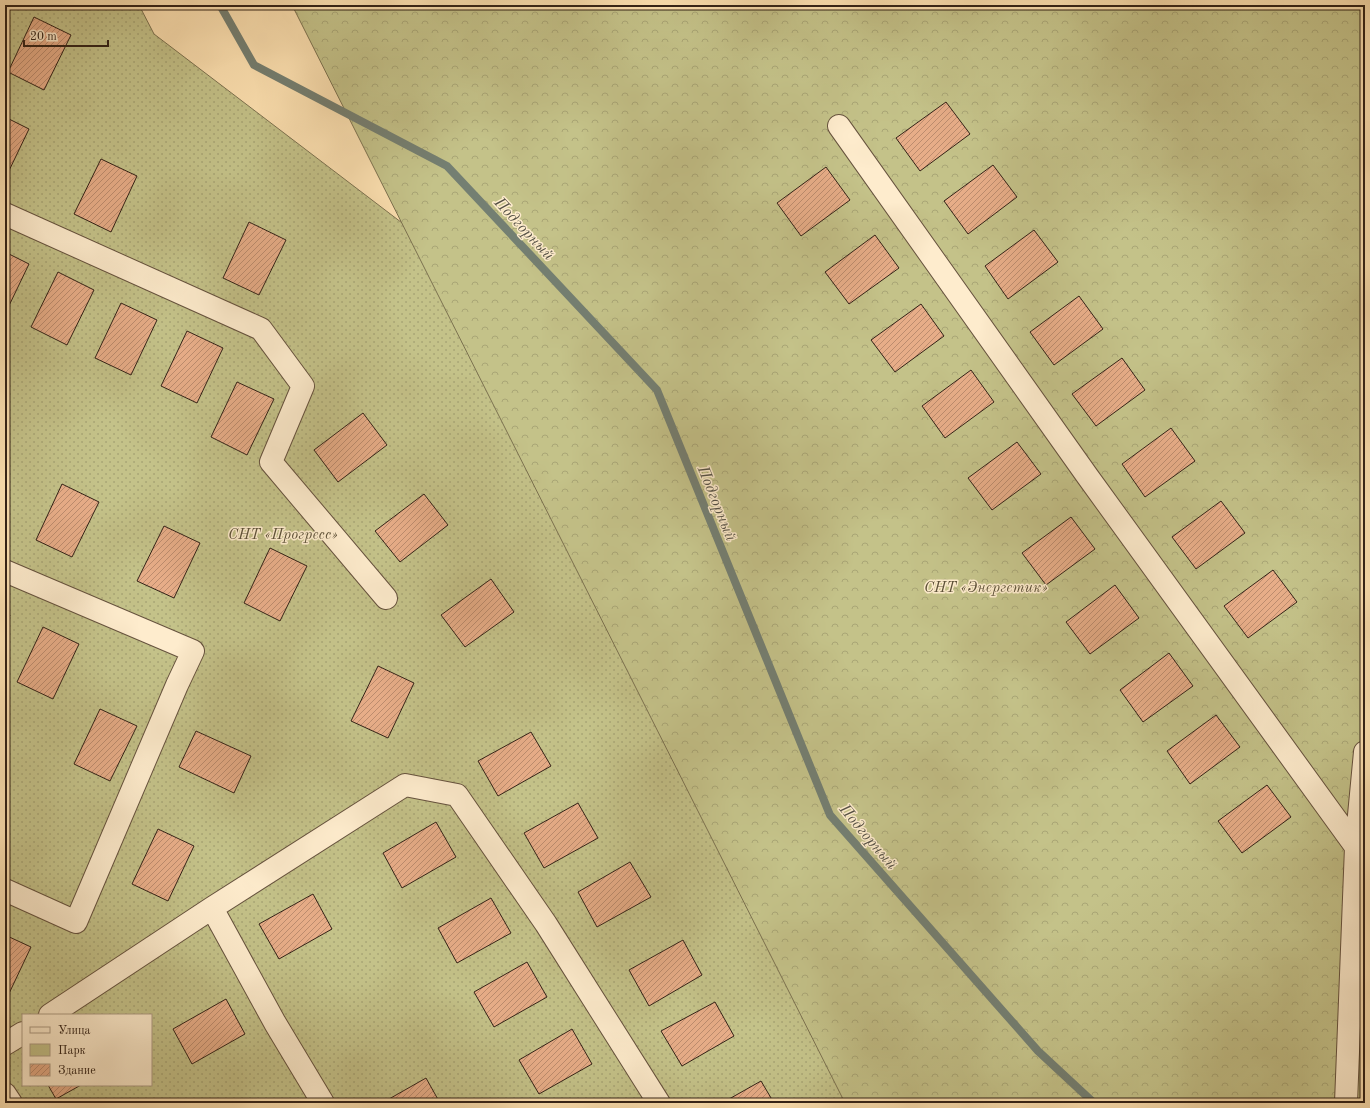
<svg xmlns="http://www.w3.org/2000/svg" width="1370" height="1108" font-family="'Old Standard TT',serif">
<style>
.green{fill:url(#green-dots);stroke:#7c7250;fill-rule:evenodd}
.forest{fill:url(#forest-crowns);stroke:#7c7250}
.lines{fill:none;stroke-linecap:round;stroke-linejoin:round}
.stream{stroke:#747f72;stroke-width:8}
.building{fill:url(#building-hatch);stroke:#332217}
.street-casing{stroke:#66523e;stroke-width:24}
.street{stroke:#feeccd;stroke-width:22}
.labels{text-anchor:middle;stroke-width:3;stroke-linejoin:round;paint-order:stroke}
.park-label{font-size:15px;font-style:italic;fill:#5e5239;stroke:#feeccd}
.water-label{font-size:16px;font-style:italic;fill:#545045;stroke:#feeccd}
</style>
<defs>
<pattern id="green-dots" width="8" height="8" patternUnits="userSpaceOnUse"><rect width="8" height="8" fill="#c4c289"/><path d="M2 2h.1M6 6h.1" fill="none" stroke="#a9a676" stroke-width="1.8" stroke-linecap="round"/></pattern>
<pattern id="forest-crowns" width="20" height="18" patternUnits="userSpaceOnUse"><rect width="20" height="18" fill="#c4c289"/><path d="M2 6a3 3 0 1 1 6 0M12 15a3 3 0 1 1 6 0" fill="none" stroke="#a9a676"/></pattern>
<pattern id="building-hatch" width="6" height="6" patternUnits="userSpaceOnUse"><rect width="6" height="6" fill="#e7ad88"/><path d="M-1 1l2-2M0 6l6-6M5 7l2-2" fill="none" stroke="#bc8c6e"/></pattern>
</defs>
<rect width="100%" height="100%" fill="#fee2b2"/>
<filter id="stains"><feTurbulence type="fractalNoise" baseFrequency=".005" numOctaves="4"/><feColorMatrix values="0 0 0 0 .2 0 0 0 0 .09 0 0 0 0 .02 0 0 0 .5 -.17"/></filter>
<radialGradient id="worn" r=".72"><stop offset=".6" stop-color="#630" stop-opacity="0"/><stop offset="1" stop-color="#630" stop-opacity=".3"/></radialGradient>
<!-- green -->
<path class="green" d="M5,5h134l15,29 344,262 848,807h-1341zM23,1015h128v70h-128z"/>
<!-- forest -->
<path class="forest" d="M292,5h1073v1098h-520z"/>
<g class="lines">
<!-- stream -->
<path class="stream" d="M220,5l34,60 193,101 210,224 173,425 208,236 56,52"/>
</g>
<!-- building -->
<path class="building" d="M34,17l37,18 -27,55 -36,-18z
M946,102l24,32 -50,37 -24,-33z
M5,117l24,12 -24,50z
M101,159l36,17 -26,56 -37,-18z
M993,165l24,32 -49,37 -24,-33z
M826,167l24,33 -49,36 -24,-33z
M249,222l37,18 -27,55 -36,-17z
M1034,230l24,32 -50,37 -23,-33z
M875,235l24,33 -50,36 -24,-32z
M5,252l24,12 -24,50z
M58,272l36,18 -27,55 -36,-18z
M1079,296l24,33 -49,36 -24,-33z
M121,303l36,17 -26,55 -36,-17z
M921,304l23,32 -49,36 -24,-32z
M187,331l36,17 -26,55 -36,-17z
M1122,358l23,32 -49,36 -24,-32z
M971,370l23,32 -49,36 -23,-32z
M237,382l37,17 -27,56 -36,-18z
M363,413l24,32 -49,37 -24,-32z
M1171,428l24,33 -50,36 -23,-33z
M1017,442l24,32 -49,36 -24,-32z
M62,484l37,18 -27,55 -36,-17z
M424,494l24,31 -48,37 -25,-31z
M1221,501l24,32 -49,36 -24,-32z
M1071,517l24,32 -49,36 -24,-32z
M164,526l36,17 -26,55 -37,-17z
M270,548l37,18 -27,55 -36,-18z
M1273,570l24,32 -49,36 -24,-32z
M491,579l23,33 -49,35 -24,-32z
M1115,585l24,33 -49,36 -24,-32z
M5,613l5,2 -5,12z
M43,627l36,17 -26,55 -36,-17z
M1169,653l24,33 -50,36 -23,-32z
M378,666l36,17 -26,55 -37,-17z
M100,709l37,17 -27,55 -36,-17z
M1216,715l24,32 -50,37 -23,-33z
M196,731l55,25 -17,37 -55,-26z
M531,732l20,34 -53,30 -20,-35z
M1267,785l24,32 -49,36 -24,-32z
M578,803l20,35 -54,30 -20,-35z
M436,822l20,35 -54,31 -19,-35z
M158,829l36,17 -26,55 -36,-17z
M630,862l21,35 -54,30 -19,-35z
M313,894l19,35 -53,30 -20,-35z
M491,898l20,35 -54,30 -19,-35z
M5,935l26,12 -26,55z
M683,940l19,35 -53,31 -20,-36z
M527,962l20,35 -53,30 -20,-35z
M226,999l19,35 -53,30 -19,-35z
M715,1002l19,34 -52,30 -21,-35z
M572,1029l20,35 -53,30 -20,-34z
M426,1078l14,25h-58z
M761,1081l13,22h-52z
M48,1085h33l-25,14z"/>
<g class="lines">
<defs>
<path id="street" d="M839,126l249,351 268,370
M5,214l256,115 42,57 -32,76 115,136
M5,571l188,80 -16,34 -101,237 -71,-32
M212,908l63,115 48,80
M50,1015l162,-107 193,-123 52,10 89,129 113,179
M5,1044l18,-11
M5,1094l6,9
M1346,1103l10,-256 9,-95"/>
</defs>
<!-- street casing -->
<use href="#street" class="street-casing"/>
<!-- street -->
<use href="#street" class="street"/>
</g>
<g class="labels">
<!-- park labels -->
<g class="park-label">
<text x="283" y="539">СНТ «Прогресс»</text>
<text x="986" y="592">СНТ «Энергетик»</text>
</g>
<!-- water labels -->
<g class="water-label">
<text transform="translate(525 228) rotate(47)" y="6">Подгорный</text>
<text transform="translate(718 503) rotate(68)" y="6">Подгорный</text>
<text transform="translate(869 836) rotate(50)" y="6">Подгорный</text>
</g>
</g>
<!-- margin -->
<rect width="1370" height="1108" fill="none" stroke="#fee2b2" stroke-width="20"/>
<rect x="6" y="6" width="1358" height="1096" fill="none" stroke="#332217" stroke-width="2"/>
<rect x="10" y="10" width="1350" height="1088" fill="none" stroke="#332217"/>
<!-- legend -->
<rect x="22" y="1014" width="130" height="72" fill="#feeccd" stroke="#ad9b84"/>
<rect x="30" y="1027" width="20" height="6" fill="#feeccd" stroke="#ad9b84"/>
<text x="58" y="1034" font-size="12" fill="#332217">Улица</text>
<rect x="30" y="1044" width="20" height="12" fill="#c4c289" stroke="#ad9b84"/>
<text x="58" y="1054" font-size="12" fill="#332217">Парк</text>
<rect x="30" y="1064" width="20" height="12" fill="url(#building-hatch)" stroke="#ad9b84"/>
<text x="58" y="1074" font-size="12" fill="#332217">Здание</text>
<!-- scale -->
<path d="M24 40v6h84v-6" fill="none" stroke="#332217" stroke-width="2"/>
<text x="30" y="40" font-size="12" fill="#332217" stroke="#feeccd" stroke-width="3" paint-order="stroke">20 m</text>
<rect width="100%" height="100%" filter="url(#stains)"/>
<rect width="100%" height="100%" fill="url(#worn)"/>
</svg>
